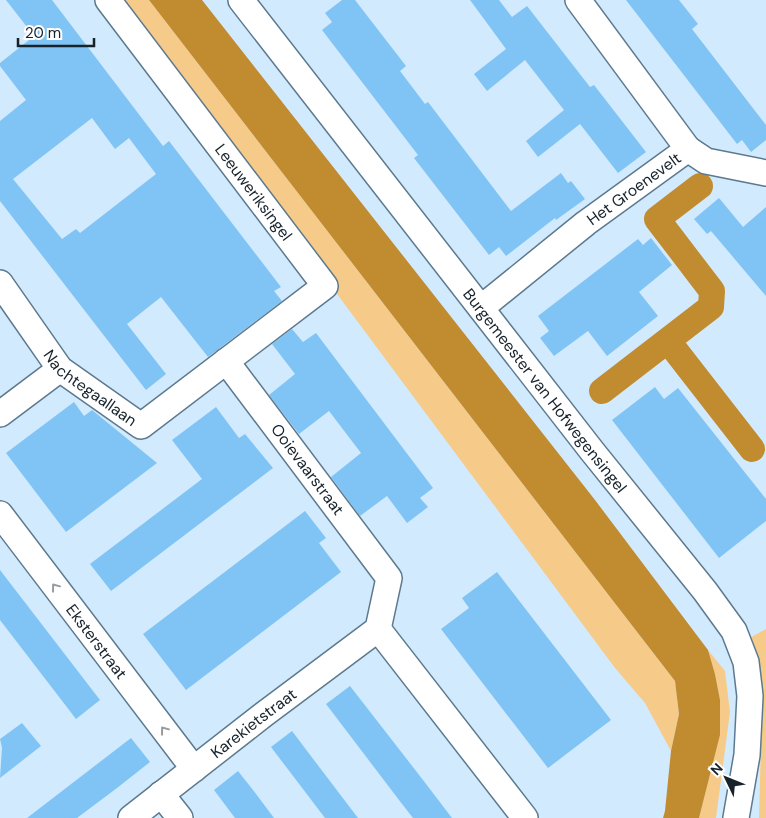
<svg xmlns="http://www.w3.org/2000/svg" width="766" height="818" font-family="'DM Sans',sans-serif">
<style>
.green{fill:#f6cb8a}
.water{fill:#c18b2f}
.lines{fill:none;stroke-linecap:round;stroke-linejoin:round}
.canal{stroke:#c18b2f;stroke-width:26}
.building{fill:#80c4f5;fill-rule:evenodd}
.minor-casing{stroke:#5d798e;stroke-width:28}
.minor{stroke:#fff;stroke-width:25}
.oneway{stroke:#979ca0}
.labels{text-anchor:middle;stroke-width:4.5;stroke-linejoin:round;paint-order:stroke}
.street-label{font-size:16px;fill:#17222b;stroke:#fff}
</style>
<rect width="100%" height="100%" fill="#d1eafd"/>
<!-- green -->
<path class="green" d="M115,0h34l526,681 4,33 -8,37 -26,-48 -30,-35 -301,-405z
M766,629v189h-7l3,-115 -14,-64z
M708,650l17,21 5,41 -14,106h-17l21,-83v-35l-5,-26z"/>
<!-- water -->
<path class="water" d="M149,0h53l393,500 113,150 7,24 5,26v35l-21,83h-36l2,-7 6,-60 8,-37 -4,-33z"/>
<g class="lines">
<!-- canal -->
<path class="canal" d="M668,341l84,108
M602,391l109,-84 1,-16 -55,-72 43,-33"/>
</g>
<!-- building -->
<path class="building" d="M6,0h46l111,146 6,-5 112,146 -7,4 8,10 -74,56 -47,-60 -34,27 39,50 -20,16 -146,-189v-80l26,-21 -26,-34v-3l34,-27zM92,118l23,31 14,-11 27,36 -76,59 -4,-4 -14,10 -49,-60z
M342,0h13l51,66 -6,5 25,33 3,-2 83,109 50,-38 7,10 3,-2 14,18 -29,21 -1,-2 -49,38 -7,-9 -10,8 -75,-97 4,-3 -96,-125 10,-8 -7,-9z
M470,0h29l13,17 15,-11 63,81 4,-2 52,67 -28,21 -38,-49 -42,33 -12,-16 38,-31 -39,-50 -38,31 -13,-17 32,-25z
M626,0h53l19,24 -6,5 74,96v15l-15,12 -9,-12 -5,4z
M719,198l24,29 23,-20v89l-55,-65 -4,3 -13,-15z
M651,238l21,27 -33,27 19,24 -51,40 -19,-25 -34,25 -14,-18 9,-7 -11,-15 100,-77 5,6z
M292,329l11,13 13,-9 117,155 -13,10 8,9 -21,16 -20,-27 -27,20 -29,-39 30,-24 -32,-42 -30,23 -30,-39 26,-21 -23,-30z
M655,387l9,12 14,-11 88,111v22l-47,37 -107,-138z
M74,402l10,14 8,-6 65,53 -91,69 -60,-79z
M216,407l23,31 6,-4 28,34 -162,123 -21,-27 112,-85 -30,-39z
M305,511l21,27 -7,5 22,29 -155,118 -43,-56z
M0,570l100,130 -24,19 -76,-99z
M497,572l114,148 -63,48 -107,-139 28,-21 -7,-10z
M350,686l73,94 29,38h-39l-14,-18 -73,-96z
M22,723l19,23 -41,32 2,-30 -2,-9z
M292,731l28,37 38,50h-33l-54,-71z
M131,738l19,24 -33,26 -40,30h-50z
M238,771l15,19 21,28h-39l-21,-28z"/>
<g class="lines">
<defs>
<g id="minor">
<path id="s1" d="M241,0l351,451 113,140 29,40 12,31 4,34 -3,59 -11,63"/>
<path d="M688,149l18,12 60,12"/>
<path id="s2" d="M0,283l60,86 81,57 184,-140 -217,-286"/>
<path id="s3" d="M481,308l105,-85 102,-74 -110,-149"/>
<path d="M0,414l60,-45"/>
<path id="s4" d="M0,514l194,255"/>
<path d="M378,629l147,189"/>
<path d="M161,794l19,24"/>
<path id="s5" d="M131,818l132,-103 115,-86 11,-51 -163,-217"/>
</g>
</defs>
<!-- minor casing -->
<use href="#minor" class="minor-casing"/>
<!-- minor -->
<use href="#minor" class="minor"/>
</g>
<!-- one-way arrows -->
<defs><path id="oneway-chevron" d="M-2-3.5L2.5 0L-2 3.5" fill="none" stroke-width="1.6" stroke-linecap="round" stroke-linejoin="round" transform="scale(1.25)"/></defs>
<g class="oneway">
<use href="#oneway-chevron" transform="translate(55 587) rotate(-127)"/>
<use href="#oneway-chevron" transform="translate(164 730) rotate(-127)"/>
</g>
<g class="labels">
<!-- street labels -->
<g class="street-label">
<text dy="6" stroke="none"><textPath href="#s3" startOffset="194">Het Groenevelt</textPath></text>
<text transform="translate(254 192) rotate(53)" y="6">Leeuweriksingel</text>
<text dy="6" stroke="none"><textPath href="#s2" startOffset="140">Nachtegaallaan</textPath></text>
<text dy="6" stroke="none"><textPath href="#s1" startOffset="495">Burgemeester van Hofwegensingel</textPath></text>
<text transform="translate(308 469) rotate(53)" y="6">Ooievaarstraat</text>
<text dy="6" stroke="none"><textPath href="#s4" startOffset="160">Eksterstraat</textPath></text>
<text dy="6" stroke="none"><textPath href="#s5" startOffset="155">Karekietstraat</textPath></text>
</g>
</g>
<!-- north arrow -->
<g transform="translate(726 778) rotate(313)" stroke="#ffffff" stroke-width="4" paint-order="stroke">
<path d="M0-4L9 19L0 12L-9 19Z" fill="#17222b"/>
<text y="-8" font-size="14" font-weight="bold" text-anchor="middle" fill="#17222b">N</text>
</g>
<!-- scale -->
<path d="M18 38v8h76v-8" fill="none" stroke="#17222b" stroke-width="2.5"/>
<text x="25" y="38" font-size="15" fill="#17222b" stroke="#ffffff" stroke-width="4" paint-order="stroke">20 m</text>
</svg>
